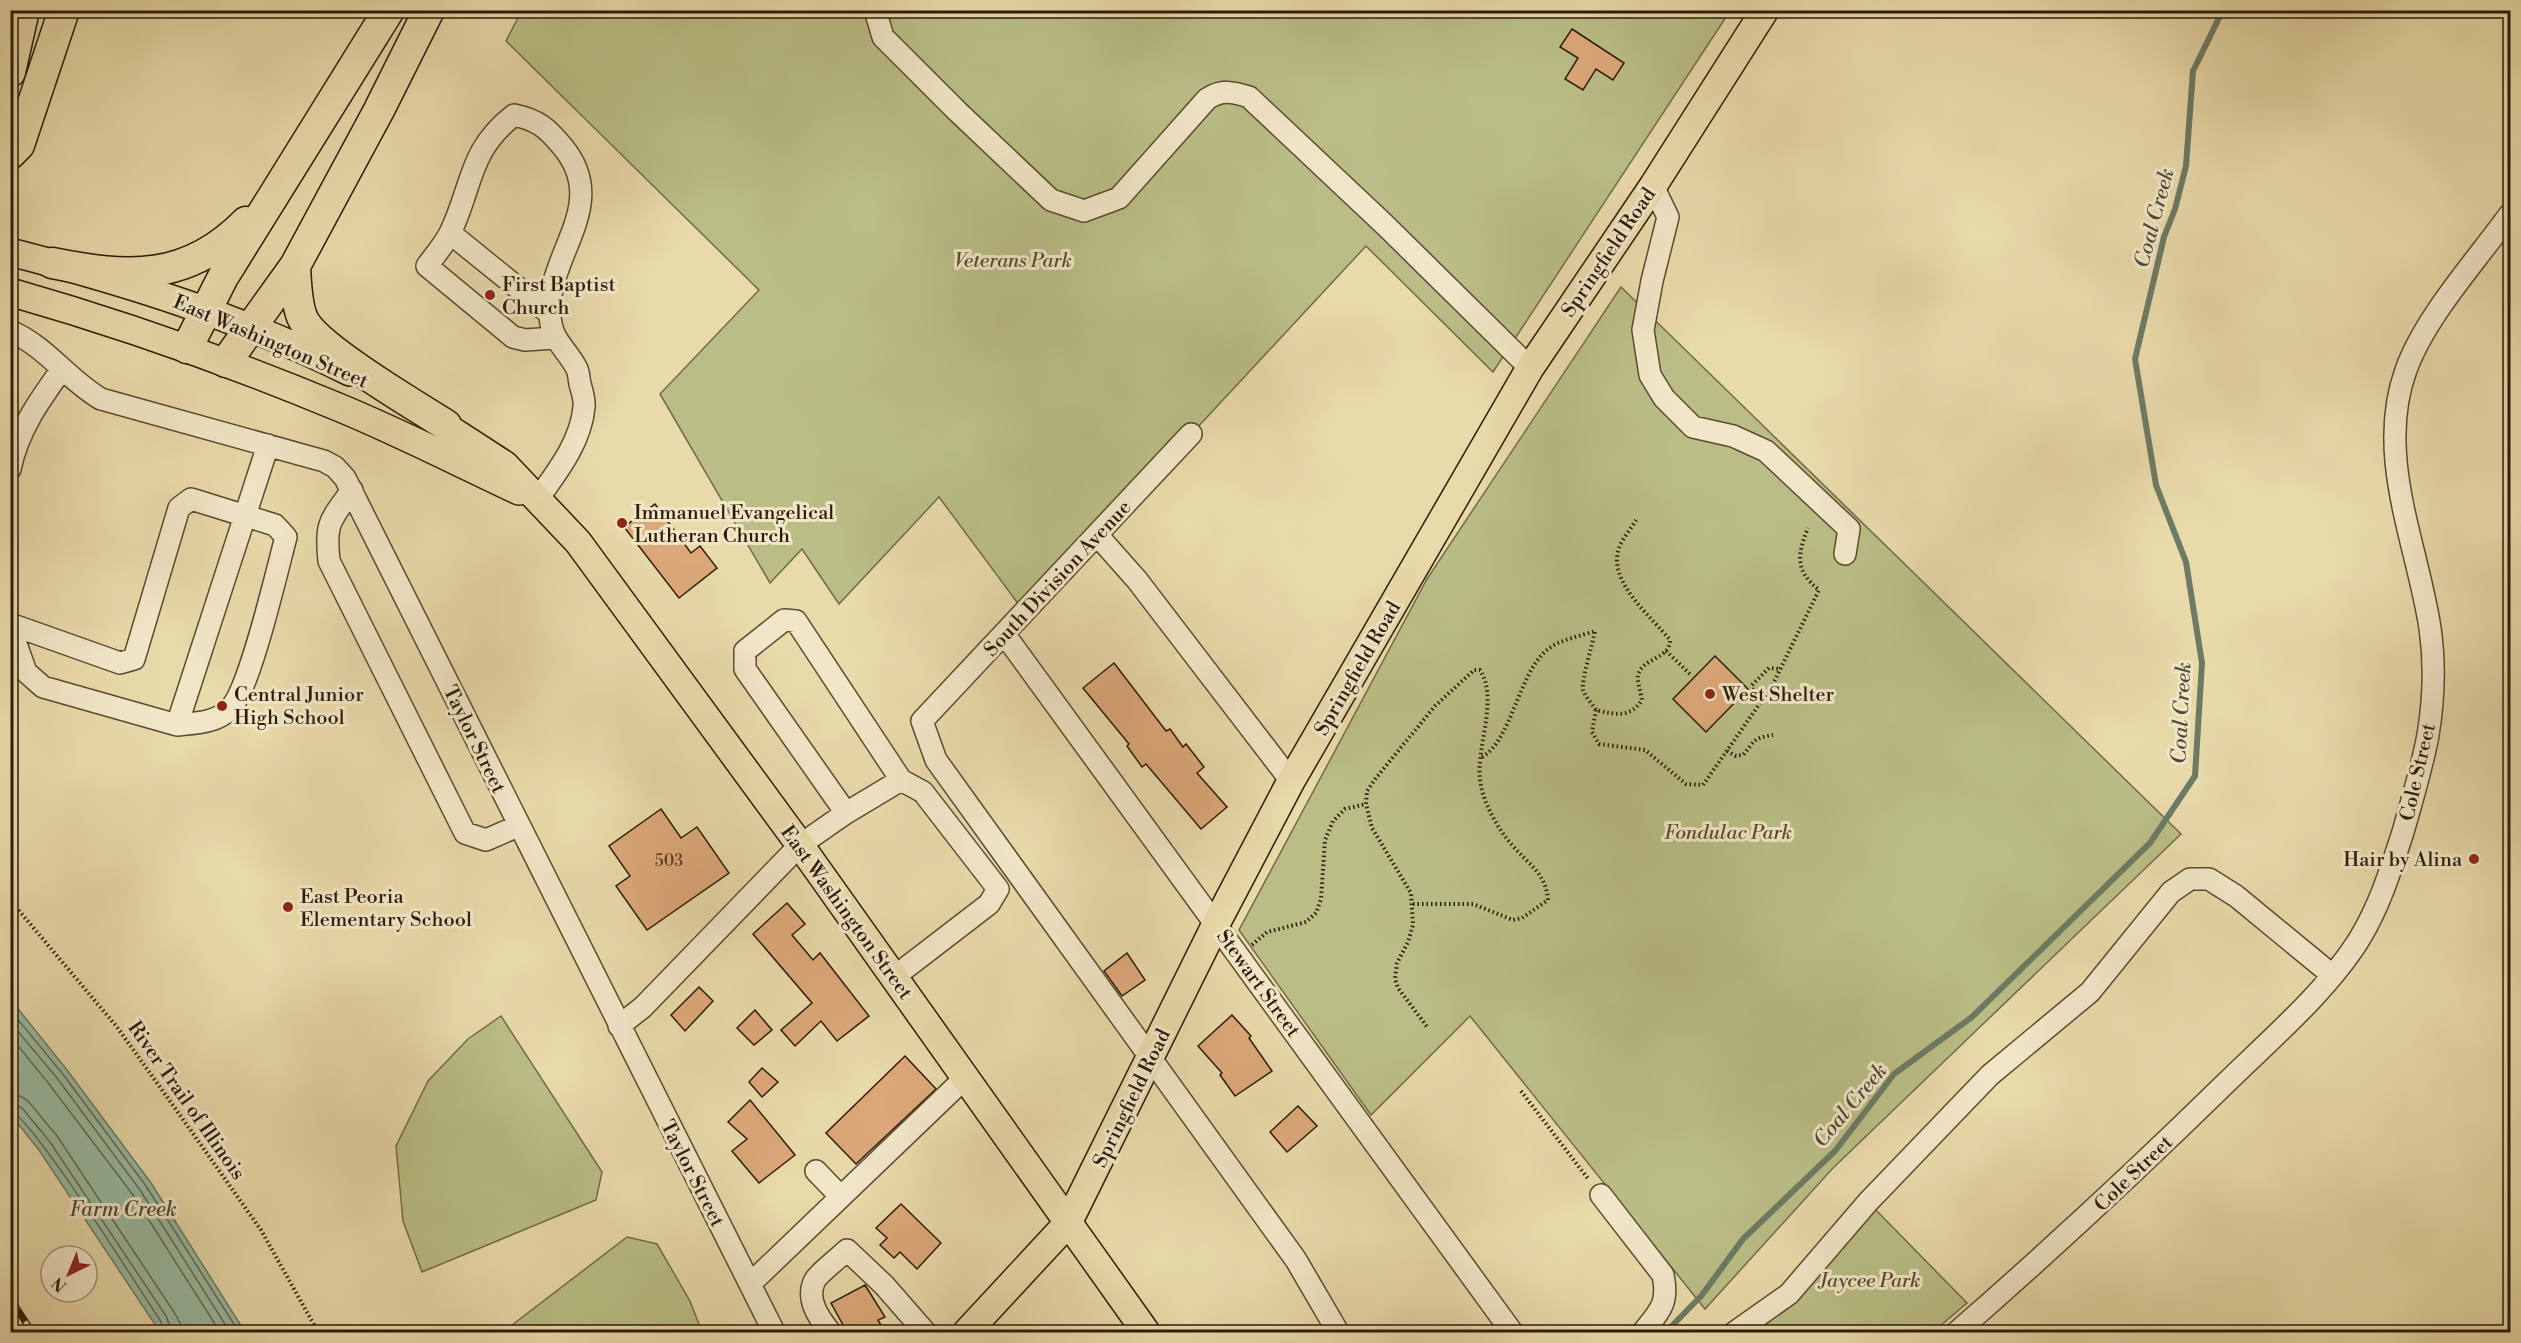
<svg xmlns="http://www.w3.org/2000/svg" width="2521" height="1343" font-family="'Libre Bodoni',serif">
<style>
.green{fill:#babe86;stroke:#736c47;stroke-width:1.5}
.water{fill:#99bba3;stroke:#6d7b65;stroke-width:1.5}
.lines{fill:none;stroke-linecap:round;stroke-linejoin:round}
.shore{stroke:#626b56;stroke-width:1.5}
.stream{stroke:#6d7b65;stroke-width:6}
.building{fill:#dca879;stroke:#2c1b08;stroke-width:1.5}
.minor-casing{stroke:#5b4b30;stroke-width:24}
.major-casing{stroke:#2c1b08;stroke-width:30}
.highway-casing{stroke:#2c1b08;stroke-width:33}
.path{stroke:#2c1b08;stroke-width:4;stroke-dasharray:1.5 3;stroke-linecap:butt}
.minor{stroke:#f1e7c8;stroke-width:21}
.major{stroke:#e9daaa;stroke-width:27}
.highway{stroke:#e9daaa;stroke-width:30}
.rail-casing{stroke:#2c1b08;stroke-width:7}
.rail{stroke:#f1e7c8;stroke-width:4.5;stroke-dasharray:14;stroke-linecap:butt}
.poi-dot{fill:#8f2418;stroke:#f1e7c8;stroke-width:2}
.labels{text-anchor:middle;stroke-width:6;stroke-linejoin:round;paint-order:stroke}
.number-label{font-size:16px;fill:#583e24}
.street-label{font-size:20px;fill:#2c1b08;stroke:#f1e7c8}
.park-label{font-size:20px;font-style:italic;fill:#574c2e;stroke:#f1e7c8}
.poi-label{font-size:20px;fill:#2c1b08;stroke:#f1e7c8;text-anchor:start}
.water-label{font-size:21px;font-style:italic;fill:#4d4b36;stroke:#f1e7c8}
</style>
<rect width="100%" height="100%" fill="#e9daaa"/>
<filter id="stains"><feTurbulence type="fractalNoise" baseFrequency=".00333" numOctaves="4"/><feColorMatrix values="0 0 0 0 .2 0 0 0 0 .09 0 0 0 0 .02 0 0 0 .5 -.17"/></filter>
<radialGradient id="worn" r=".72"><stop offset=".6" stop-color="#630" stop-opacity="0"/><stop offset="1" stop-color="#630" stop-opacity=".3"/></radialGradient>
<!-- green -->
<path class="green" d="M522,10l1208,1 -237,361 -127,-126 -341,367 -86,-116 -100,107 -37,-55 -32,34 -110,-189 99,-104 -253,-249z
M1621,287l560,547 -348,334 -128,141 -235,-293 -99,99 -132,-185 188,-351z
M501,1016l101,156 -6,28 -174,72 -19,-51 -7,-75 32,-65 40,-42z
M1868,1202l99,101 -34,29h-199l55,-38z
M627,1237l30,7 33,57 12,31h-199z"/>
<!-- water -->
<path class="water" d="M11,1000l56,70 84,113 94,149h-85l-121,-182 -28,-35z"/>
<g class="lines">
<!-- shore -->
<path class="shore" d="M10,1010l52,63 84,113 93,146
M10,1022l47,56 83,112 90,142
M10,1036l39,48 84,111 87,137
M10,1095l10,1 8,5 29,35 117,176 6,11 1,9
M10,1104l12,4 28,34 116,174 6,16
M10,1111c20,3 131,181 150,209l5,12"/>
<!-- stream -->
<path class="stream" d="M1666,1332l36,-37 41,-56 92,-88 59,-77 78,-57 178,-174 45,-67 7,-113 -16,-101 -30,-77 -21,-126 29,-122 11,-28 11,-43 7,-95 30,-61"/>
</g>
<!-- building -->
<path class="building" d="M1572,29l52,34 -11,17 -17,-11 -13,21 -18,-11 13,-21 -18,-11z
M655,504l36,49 9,-7 17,22 -38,30 -55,-71z
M1715,656l33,33 -42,43 -33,-33z
M1114,663l52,68 4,-2 13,18 3,-3 18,23 -7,6 30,34 -26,22 -55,-65 -4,3 -15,-21 2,-2 -46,-56z
M661,809l20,29 16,-11 32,46 -82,57 -31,-44 14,-10 -21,-30z
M787,903l18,21 -13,11 21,25 7,-7 49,63 -32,25 -16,-20 -26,25 -14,-16 31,-27 -59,-69z
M1127,953l18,27 -23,16 -18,-25z
M699,987l14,14 -28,30 -14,-16z
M755,1010l17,20 -18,15 -17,-17z
M1232,1015l19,21 -2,2 23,33 -37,25 -15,-21 2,-2 -24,-27z
M905,1056l31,33 -80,75 -30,-31z
M762,1068l16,14 -16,15 -13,-15z
M750,1100l45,55 -36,28 -27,-32 15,-12 -19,-17z
M1298,1106l19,20 -30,26 -17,-20z
M901,1204l40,39 -24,26 -17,-17 -6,6 -14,-13 7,-7 -11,-10z
M865,1285l20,32 -7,3 7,12h-38l-16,-29z"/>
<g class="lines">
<defs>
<path id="minor" d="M875,10l8,27 74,74 94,89 33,11 35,-13 88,-99c15,-10 26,-7 42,-2l136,128 145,143
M1653,186l15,31 -16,64 -9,49 7,45 14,23 29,29 40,9 33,15 83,78 -4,25
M450,233l100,81
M10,331c36,15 58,49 91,68l223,62 11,6 10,11 429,854
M1191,434l-269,287 14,39 360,500 42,72
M10,469c8,-39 29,-68 52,-100
M352,490c-22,31 -27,32 -23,71l136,272 21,7 32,-14
M537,500c20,-28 44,-58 47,-93 1,-7 -2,-16 -4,-23 -1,-5 -1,-12 -4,-17 -11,-20 -25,-27 -26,-52 -4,-61 62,-110 12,-169 -15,-18 -24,-26 -48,-31 -45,35 -41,69 -63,116 -6,13 -16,24 -24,35l86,71 12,3 30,-2
M1098,536l39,44 154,201
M10,624l110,39 14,-4 45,-151 12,-9 84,26 11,12c-9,33 -36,152 -56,172 -14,14 -34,14 -53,16
M10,627l16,45 17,15 134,38 91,-280
M1005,635l507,697
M894,977l95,-73 9,-15 -75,-97 -22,-12 -105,-159 -12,-1 -39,31v18l101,144 55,-33
M619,1026l24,-19 157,-162 46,-32
M816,1171l24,25
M1601,1195l62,80c6,28 -3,36 -20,57
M750,1284l216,-207
M830,1332c-11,-14 -25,-33 -15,-52 5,-8 24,-22 32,-30l37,35 41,47
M1735,1332l54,-38 79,-92 122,-127 100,-83 81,-100 19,-13h19l27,17 96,79
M1957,1332c93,-81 183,-165 271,-251 44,-43 100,-91 132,-143 20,-33 31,-69 43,-106 9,-32 19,-64 25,-97 6,-36 7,-72 2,-107 -13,-85 -55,-173 -24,-258 19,-53 70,-109 104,-156"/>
<path id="major" d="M10,252c117,30 232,66 340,120
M10,292c112,32 220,70 328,115 61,25 121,56 181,84
M428,415l77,50 73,77 222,303 346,487
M967,1332l101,-109 148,-299 75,-143 239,-413 123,-182 112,-176"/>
<path id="highway" d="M10,72l14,-62
M10,154l9,-9 45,-135
M52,263c76,15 135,19 194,-41
M295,266c1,16 1,35 7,51 12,30 113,88 144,108
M187,348l36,-71 166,-267
M226,362l69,-96 84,-156 50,-100"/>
</defs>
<!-- minor casing -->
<use href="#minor" class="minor-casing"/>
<!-- major casing -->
<use href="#major" class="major-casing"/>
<!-- highway casing -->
<use href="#highway" class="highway-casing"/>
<!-- path -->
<path class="path" d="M1666,651l26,25
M1752,685l17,-17 12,1
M1752,689l12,8
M1596,710l-4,22 7,12 46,6 41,34 17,1 69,-99 47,-96c-24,-19 -22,-35 -11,-62
M1727,751l9,5 7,-1c12,-14 10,-17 30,-20
M1482,757c30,-17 36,-83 65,-107 11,-10 34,-14 48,-19 -2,12 -14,50 -12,59 2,6 9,14 13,20 20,5 34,8 46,-10 -1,-7 -5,-18 -4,-25 4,-17 32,-16 32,-35 -18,-23 -63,-58 -51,-92 3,-9 12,-19 17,-28
M10,900l107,127 60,84 84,119 57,102
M1413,904h60l40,16 9,-2 26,-18c-2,-27 -20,-36 -36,-55 -15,-17 -30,-44 -32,-66 -4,-32 19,-80 0,-109h-6l-39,36 -59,72 -9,13 -1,13 6,24 39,65 2,32 -5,17 -11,21 -2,16 3,9 30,40
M1252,945l15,-13 39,-10 10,-9 5,-14 4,-59 8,-19 12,-12 21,-5
M1521,1091l68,89"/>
<!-- minor -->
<use href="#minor" class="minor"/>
<!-- major -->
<use href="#major" class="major"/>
<!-- highway -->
<use href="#highway" class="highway"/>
<defs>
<path id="rail" d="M10,1298l22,34
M10,1321l8,11"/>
</defs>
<!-- rail casing -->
<use href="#rail" class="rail-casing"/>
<!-- rail -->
<use href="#rail" class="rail"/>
</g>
<!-- markers -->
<g class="poi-dot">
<circle cx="490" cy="295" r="6"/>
<circle cx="622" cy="523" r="6"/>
<circle cx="1710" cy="694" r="6"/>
<circle cx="222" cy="706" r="6"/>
<circle cx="2474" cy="859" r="6"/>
<circle cx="288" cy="907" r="6"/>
</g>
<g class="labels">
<!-- number labels -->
<g class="number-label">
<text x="669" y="866">503</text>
</g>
<!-- street labels -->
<g class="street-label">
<text transform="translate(1608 252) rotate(-56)" y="7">Springfield Road</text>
<text transform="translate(271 341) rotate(23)" y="7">East Washington Street</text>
<text transform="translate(1057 578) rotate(-47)" y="7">South Division Avenue</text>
<text transform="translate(1357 668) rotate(-60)" y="7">Springfield Road</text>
<text transform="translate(475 739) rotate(64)" y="7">Taylor Street</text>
<text transform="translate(2417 772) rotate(-77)" y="7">Cole Street</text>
<text transform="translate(847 912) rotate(54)" y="7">East Washington Street</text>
<text transform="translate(1259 983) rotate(54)" y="7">Stewart Street</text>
<text transform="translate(1131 1098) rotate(-64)" y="7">Springfield Road</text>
<text transform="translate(187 1100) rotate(55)" y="7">River Trail of Illinois</text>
<text transform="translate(693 1173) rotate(63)" y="7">Taylor Street</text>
<text transform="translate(2133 1173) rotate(-44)" y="7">Cole Street</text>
</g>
<!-- park labels -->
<g class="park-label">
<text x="1013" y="267">Veterans Park</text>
<text x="1728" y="839">Fondulac Park</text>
<text x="1870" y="1287">Jaycee Park</text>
</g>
<!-- poi labels -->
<g class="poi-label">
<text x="502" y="291">First Baptist<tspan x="502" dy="23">Church</tspan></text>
<text x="634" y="519">Immanuel Evangelical<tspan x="634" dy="23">Lutheran Church</tspan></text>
<text x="234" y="701">Central Junior<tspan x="234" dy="23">High School</tspan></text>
<text x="1722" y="701">West Shelter</text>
<text x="2462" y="866" text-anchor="end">Hair by Alina</text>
<text x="300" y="903">East Peoria<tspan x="300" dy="23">Elementary School</tspan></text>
</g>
<!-- water labels -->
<g class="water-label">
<text transform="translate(2154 218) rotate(-75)" y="7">Coal Creek</text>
<text transform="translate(2181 713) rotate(-87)" y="7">Coal Creek</text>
<text transform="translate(1850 1105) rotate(-50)" y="7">Coal Creek</text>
<text x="123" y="1216">Farm Creek</text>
</g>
</g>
<!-- margin -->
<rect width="2521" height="1343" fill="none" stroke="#e9daaa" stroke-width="36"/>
<rect x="12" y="12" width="2497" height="1319" fill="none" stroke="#2c1b08" stroke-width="3"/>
<rect x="18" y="18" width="2485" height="1307" fill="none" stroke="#2c1b08" stroke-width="1.5"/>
<!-- north arrow -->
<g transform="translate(69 1274) rotate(223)"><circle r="28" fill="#f1e7c8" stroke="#a2957b" stroke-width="1.5"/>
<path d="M0-4.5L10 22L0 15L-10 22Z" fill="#8f2418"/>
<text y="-9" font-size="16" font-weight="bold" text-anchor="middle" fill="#2c1b08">N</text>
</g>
<rect width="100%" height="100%" filter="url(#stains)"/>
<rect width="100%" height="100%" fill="url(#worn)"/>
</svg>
